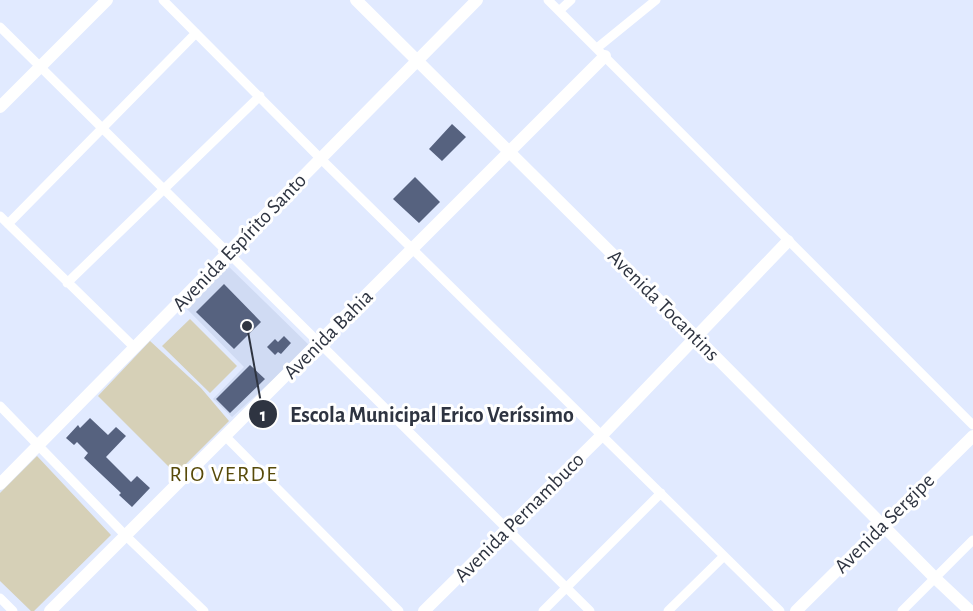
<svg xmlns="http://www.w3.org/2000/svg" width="973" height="611" font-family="'Alegreya Sans',sans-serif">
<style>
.built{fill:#d0dbf3}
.green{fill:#d6d0b7}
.building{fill:#56627f}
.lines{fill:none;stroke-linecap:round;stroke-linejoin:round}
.street{stroke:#fff;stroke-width:9}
.secondary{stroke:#fff;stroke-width:12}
.labels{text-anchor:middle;stroke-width:6;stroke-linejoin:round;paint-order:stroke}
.street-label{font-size:21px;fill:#2e3441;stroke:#fff}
.neighbourhood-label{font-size:22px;letter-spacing:1.5px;fill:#574a09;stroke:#fff}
.leader{fill:none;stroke:#2e3441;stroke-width:2}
.callout-dot{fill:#2e3441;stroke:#fff;stroke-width:2}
.mark-label{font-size:18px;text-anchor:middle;font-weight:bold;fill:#fff}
.callout-label{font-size:22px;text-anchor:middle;font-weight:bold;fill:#2e3441;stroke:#fff;stroke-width:6;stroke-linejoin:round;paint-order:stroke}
</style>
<rect width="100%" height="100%" fill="#e1eaff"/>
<!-- built -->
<path class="built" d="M226,264l84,82 -78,71 -19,-18 31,-32 -60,-61z"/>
<!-- green -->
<path class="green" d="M190,319l47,47 -27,27 -48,-47z
M150,341l51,47 28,33 -53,53 -78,-78z
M37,456l74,79 -77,76h-3l-31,-30v-88z"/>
<!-- building -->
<path class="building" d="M452,124l14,13 -24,24 -13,-12z
M415,177l25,25 -21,21 -26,-24z
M224,284l37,38 -27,27 -38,-37z
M284,336l7,7 -10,11 -3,-2 -3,3 -8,-8 8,-8 3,3z
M250,365l15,14 -35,34 -14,-14z
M90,418l18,17 8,-8 10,9 -20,21 25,25 6,-6 13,12 -18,19 -13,-12 2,-2 -37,-35 4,-5 -11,-11 -3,3 -8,-7 12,-13 2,3z"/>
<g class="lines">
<!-- street -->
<path class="street" d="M163,0l158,159 459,452
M548,0l425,425
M559,11l12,-11
M0,27l590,584
M597,48l59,-48
M0,216l135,132
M8,224l188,-191
M67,283l193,-187
M0,406l126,130 78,75
M225,436l174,175
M0,598l13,13
M543,611l118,-118
M668,611l56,-55
M902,611l71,-71"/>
<!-- secondary -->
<path class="secondary" d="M356,0l339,336 240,242 35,33
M0,107l107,-107
M0,484l477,-484
M50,611l555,-555
M424,611l178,-176 186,-194
M796,611l177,-175"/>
</g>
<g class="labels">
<!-- street labels -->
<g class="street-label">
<text transform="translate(239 242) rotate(-46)" y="7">Avenida Espírito Santo</text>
<text transform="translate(664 305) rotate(45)" y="7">Avenida Tocantins</text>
<text transform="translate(328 334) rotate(-45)" y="7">Avenida Bahia</text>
<text transform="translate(519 517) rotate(-45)" y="7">Avenida Pernambuco</text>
<text transform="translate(884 523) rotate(-45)" y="7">Avenida Sergipe</text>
</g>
<!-- neighbourhood labels -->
<g class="neighbourhood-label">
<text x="224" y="481">RIO VERDE</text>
</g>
</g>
<!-- callouts -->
<path class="leader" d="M247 326L263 414"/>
<g class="callout-dot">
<circle cx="247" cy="326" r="6"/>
<circle cx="263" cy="414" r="15"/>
</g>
<g class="mark-label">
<text x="263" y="421">1</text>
</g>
<g class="callout-label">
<text x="432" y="422">Escola Municipal Erico Veríssimo</text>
</g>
</svg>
